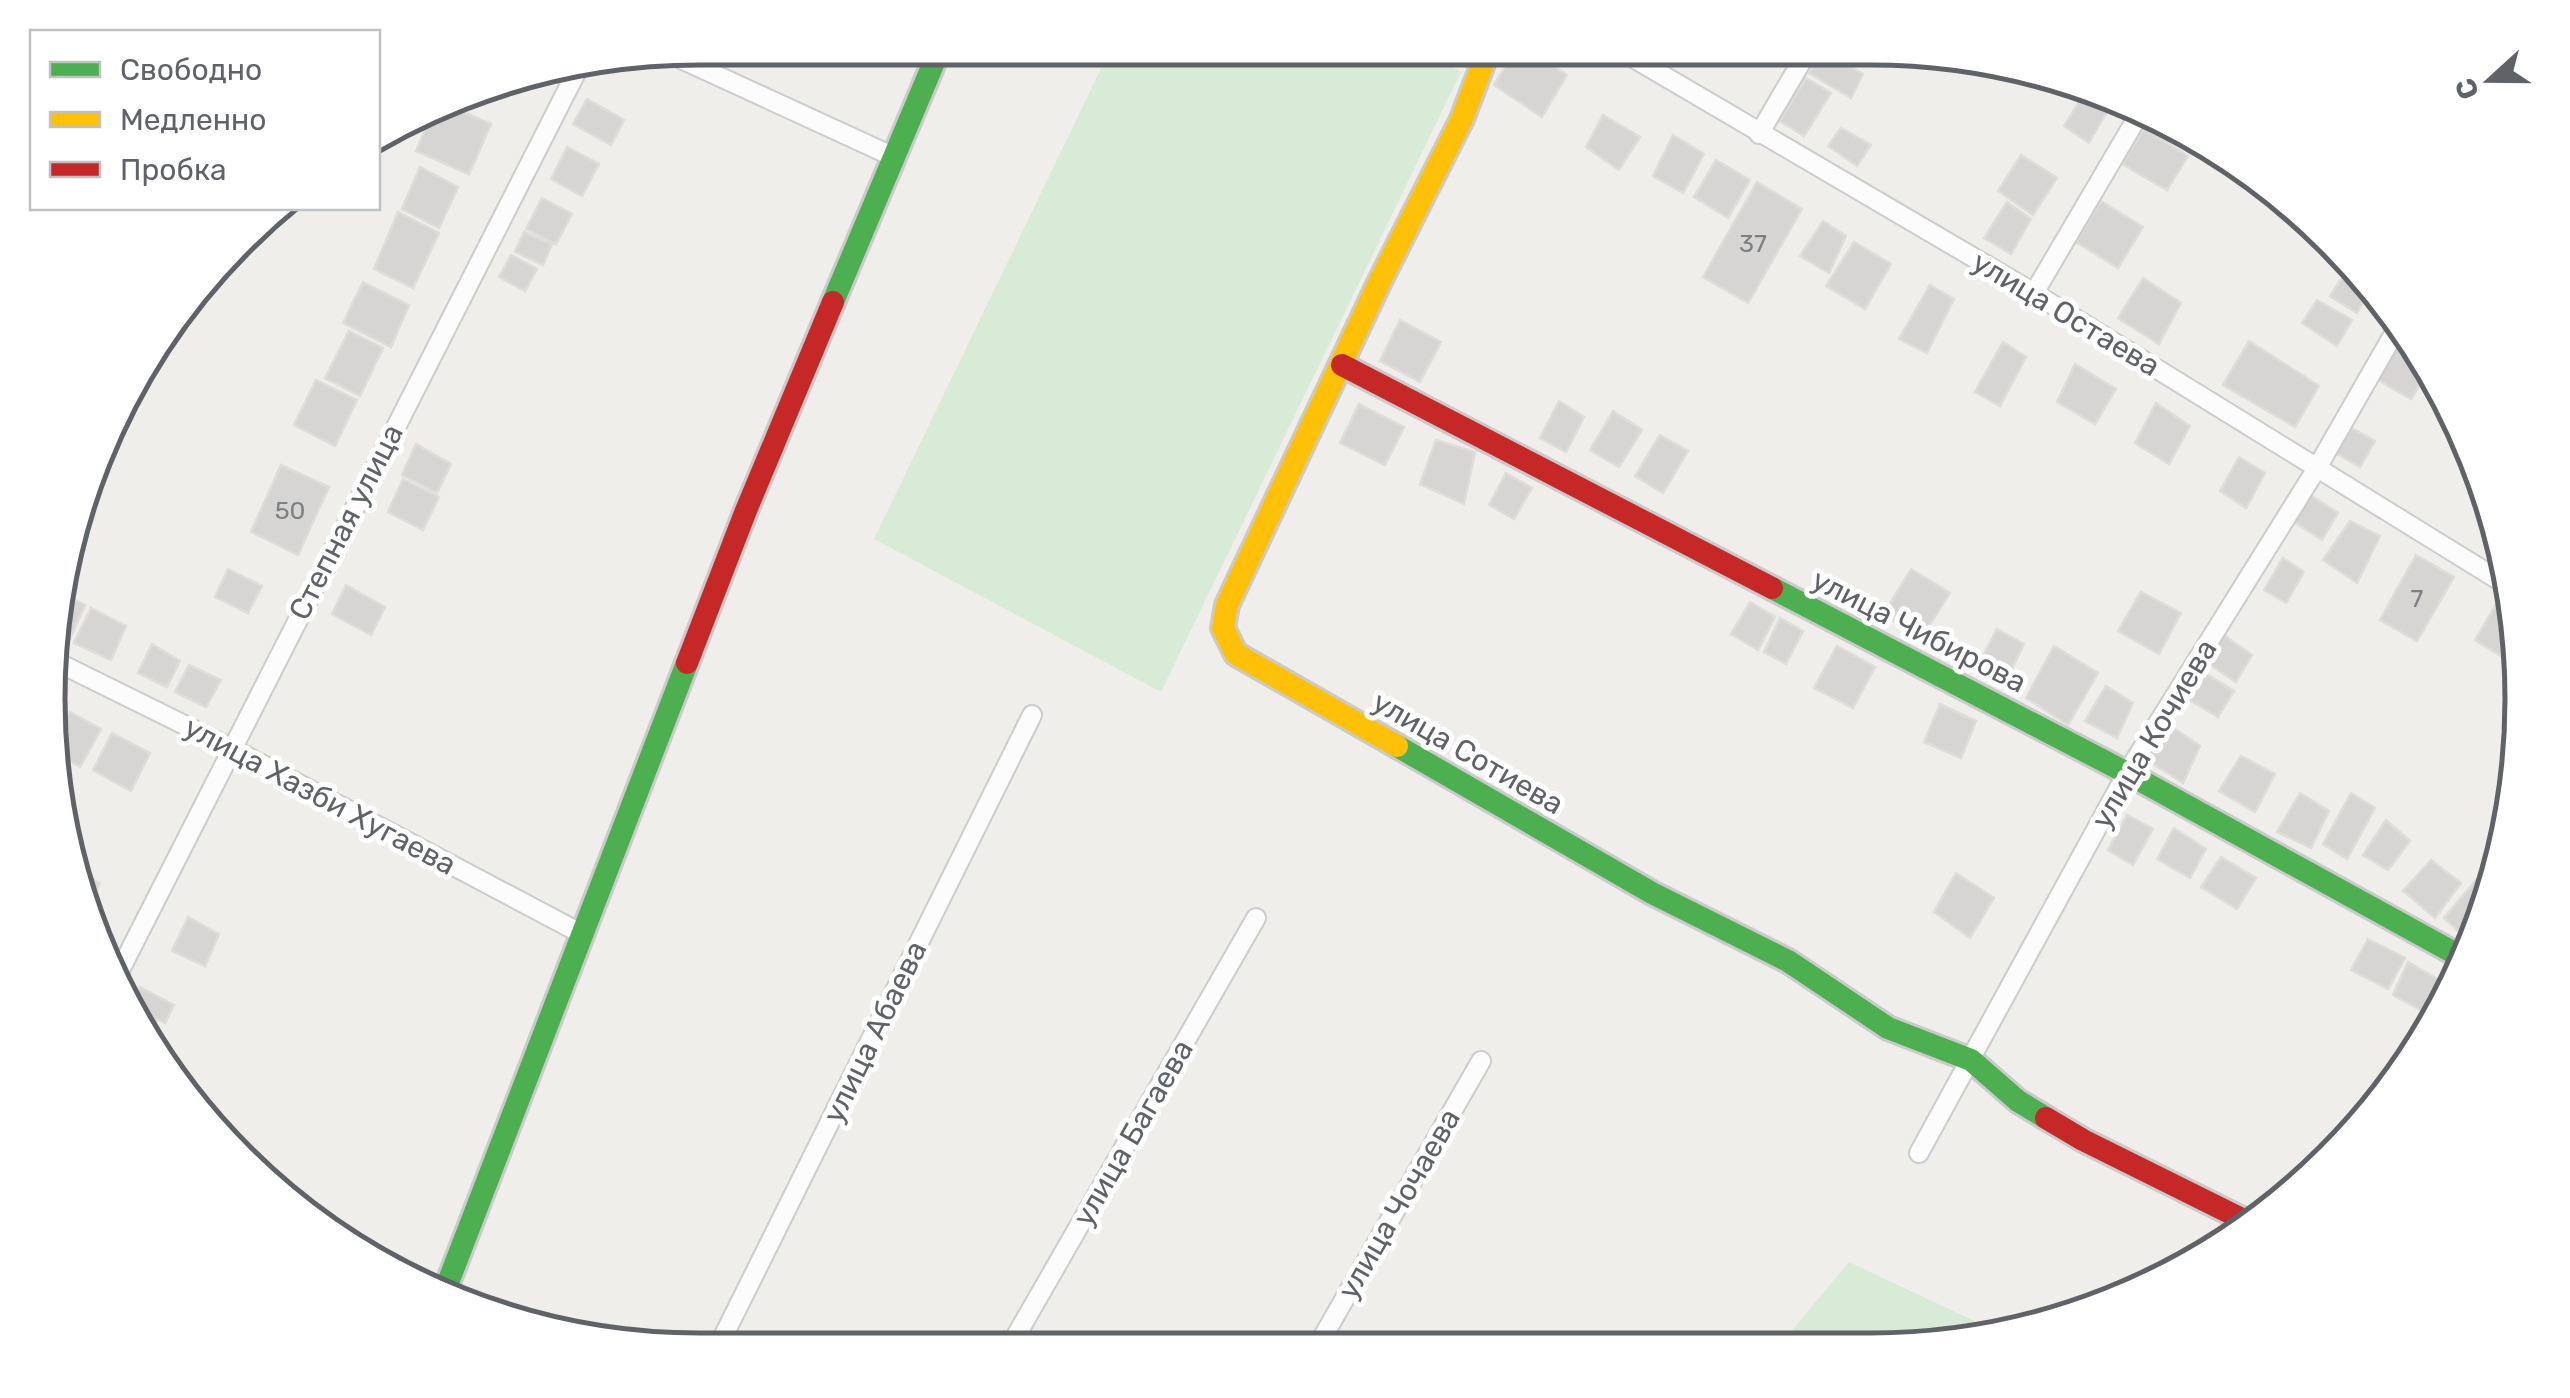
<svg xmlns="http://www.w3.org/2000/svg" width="2570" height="1398" font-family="Rubik,sans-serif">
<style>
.green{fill:#d8ebd6}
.building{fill:#d6d5d3;stroke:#deddd9;stroke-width:2.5}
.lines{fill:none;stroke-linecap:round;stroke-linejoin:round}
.street-casing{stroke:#cbcccc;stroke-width:22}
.fast-casing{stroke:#cacacb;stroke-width:28}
.slow-casing{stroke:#cacacb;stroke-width:28}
.jam-casing{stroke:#cacacb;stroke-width:28}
.street{stroke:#fdfcfc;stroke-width:18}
.fast{stroke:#4caf50;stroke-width:22}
.slow{stroke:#ffc107;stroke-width:22}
.jam{stroke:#c62828;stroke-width:22}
.labels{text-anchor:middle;stroke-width:10;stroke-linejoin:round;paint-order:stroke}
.number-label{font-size:25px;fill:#7e8184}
.street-label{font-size:30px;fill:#5f6368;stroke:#fff}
.rim{fill:none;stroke:#5f6368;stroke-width:5}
</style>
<rect width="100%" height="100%" fill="#efeeea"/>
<!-- green -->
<path class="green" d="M1111,48h310l40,24 -300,620 -287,-153z
M1849,1262l151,71 -45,12 -176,1z"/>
<!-- building -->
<path class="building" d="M1516,48h10l41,27 -25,42 -48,-32z
M1689,49h22l-9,15 -17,-9z
M1850,49h37l-9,15z
M1822,50l41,24 -12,24 -42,-25z
M1806,78l25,15 -27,43 -24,-15z
M2084,94l24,16 -19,33 -25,-17z
M587,99l37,21 -13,25 -38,-21z
M447,105l44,19 -22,50 -53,-23 16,-38z
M1603,115l37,22 -21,33 -33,-23z
M1841,128l30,17 -14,21 -29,-20z
M2144,129l44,27 -21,34 -45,-26z
M1673,135l31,19 -21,39 -30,-17z
M567,147l32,17 -17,32 -31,-17z
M2021,155l36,23 -24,37 -35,-24z
M1716,160l34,20 -22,38 -34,-21z
M420,167l38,20 -19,41 -37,-19z
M1757,182l45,27 -54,94 -45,-26z
M542,198l30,16 -16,30 -30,-15z
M2101,201l42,26 -25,41 -42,-26z
M2007,202l24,17 -20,35 -27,-16z
M398,212l41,21 -26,55 -39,-19z
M1823,221l23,15 -17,37 -29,-17z
M524,232l28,12 -9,21 -28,-13z
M1854,242l37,22 -26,45 -39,-23z
M511,255l26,14 -12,22 -26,-14z
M2351,264l21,21 -15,28 -27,-17z
M2143,278l38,25 -22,41 -41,-26z
M363,282l46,23 -18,42 -48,-24z
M1930,285l24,14 -27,54 -28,-14z
M2317,300l35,20 -15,26 -35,-23z
M1400,320l41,22 -21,40 -40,-21z
M349,331l34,17 -23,48 -35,-18z
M2397,335l17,10 15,24 -18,30 -40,-23z
M2249,341l70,45 -24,41 -72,-42z
M2003,342l23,15 -26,49 -25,-14z
M2075,364l41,25 -21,35 -38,-22z
M316,380l41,20 -22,46 -41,-21z
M1559,401l25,16 -18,35 -26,-14z
M2156,403l34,23 -21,38 -34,-21z
M1359,404l45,23 -19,38 -45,-22z
M1613,411l29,19 -23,37 -29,-17z
M2346,425l29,16 -15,26 -28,-16z
M1660,435l28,16 -25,42 -28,-17z
M1436,440l39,12 -11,52 -44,-20z
M416,444l35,20 -14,29 -35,-18z
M2239,457l26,16 -19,35 -26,-17z
M281,465l48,22 -31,68 -47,-23z
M1506,473l26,15 -18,31 -25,-14z
M403,479l36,18 -16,33 -35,-18z
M2309,494l29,19 -16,27 -29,-19z
M2350,521l30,15 -23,47 -34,-23z
M2497,521l3,9 4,26 -19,-13z
M2416,555l38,22 -37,64 -37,-21z
M2283,558l21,14 -18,31 -22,-13z
M228,569l34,17 -14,27 -33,-16z
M1911,569l39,24 -28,44 -39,-22z
M346,585l39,22 -14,28 -39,-21z
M2141,592l40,21 -22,41 -41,-23z
M63,594l22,11 -15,34 -11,-5z
M1750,602l25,15 -17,33 -27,-16z
M2497,603l17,11 5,32 -10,15 -34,-21z
M91,608l35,18 -15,34 -37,-17z
M1780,618l23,13 -17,33 -22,-12z
M1997,629l27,15 -16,33 -28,-16z
M2222,634l30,21 -16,27 -30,-20z
M152,644l28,17 -13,26 -29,-14z
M1837,646l38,21 -22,41 -39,-20z
M2054,646l44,27 -30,52 -42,-27z
M189,665l32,15 -15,27 -31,-15z
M2202,671l32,20 -16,26 -32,-19z
M2106,686l27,17 -16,35 -32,-17z
M1940,704l36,17 -15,37 -37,-16z
M70,712l31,17 -21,38 -29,-17z
M2169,725l31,21 -17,37 -36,-23z
M112,733l38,20 -19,38 -38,-21z
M2241,756l34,18 -20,38 -36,-21z
M2300,793l29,18 -18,37 -34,-16z
M2351,793l24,15 -28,51 -24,-15z
M2127,815l26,14 -20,36 -25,-15z
M2386,820l24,21 -22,29 -25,-15z
M2174,828l32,21 -16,29 -33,-19z
M2221,857l35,21 -19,31 -36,-22z
M2431,860l30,23 -26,35 -32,-27z
M79,872l21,11 -12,25z
M1956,873l38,25 -24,40 -36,-26z
M2482,873l12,11 -6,24 -16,36 -28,-26z
M188,917l31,17 -14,32 -33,-15z
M2368,939l37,19 -17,31 -37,-19z
M2408,962l33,19 -15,32 -33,-18z
M140,987l34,18 -9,18 -8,-4 -6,16 -20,-32z"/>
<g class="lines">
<defs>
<path id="street" d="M1618,49l416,244 476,294
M668,53l224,103
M1759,134l50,-85
M2034,293l107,-182
M57,662l174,86 351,186
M116,978l463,-911
M1919,1153l208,-380 190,-305 83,-145
M1317,1347l164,-286
M1009,1348l247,-430
M717,1349l315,-634"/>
<path id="fast" d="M833,302l107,-254
M1772,588l355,185 338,186
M1397,746l255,147 136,68 100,67 83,32 47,41 28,17
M444,1293l243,-630"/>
<path id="slow" d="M1397,746l-161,-92 -13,-26 4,-23 154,-326 81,-160 27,-71"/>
<path id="jam" d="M1342,365l430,223
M687,663l58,-150 88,-211
M2046,1118l37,22 169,84"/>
</defs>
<!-- street casing -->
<use href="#street" class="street-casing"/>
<!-- fast casing -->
<use href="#fast" class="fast-casing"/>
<!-- slow casing -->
<use href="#slow" class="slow-casing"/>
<!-- jam casing -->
<use href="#jam" class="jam-casing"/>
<!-- street -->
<use href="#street" class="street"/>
<!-- fast -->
<use href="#fast" class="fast"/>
<!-- slow -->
<use href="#slow" class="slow"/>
<!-- jam -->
<use href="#jam" class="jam"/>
</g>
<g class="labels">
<!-- number labels -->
<g class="number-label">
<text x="1753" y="252">37</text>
<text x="290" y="519">50</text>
<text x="2417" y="607">7</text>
</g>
<!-- street labels -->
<g class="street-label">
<text transform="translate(2066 314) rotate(31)" y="10">улица Остаева</text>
<text transform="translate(346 522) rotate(-63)" y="10">Степная улица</text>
<text transform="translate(1919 631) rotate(27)" y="10">улица Чибирова</text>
<text transform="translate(2154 734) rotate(-59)" y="10">улица Кочиева</text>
<text transform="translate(1468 753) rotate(30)" y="10">улица Сотиева</text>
<text transform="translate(320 796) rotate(28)" y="10">улица Хазби Хугаева</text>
<text transform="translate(875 1032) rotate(-64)" y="10">улица Абаева</text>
<text transform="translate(1133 1133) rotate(-60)" y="10">улица Багаева</text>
<text transform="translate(1399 1204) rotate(-60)" y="10">улица Чочаева</text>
</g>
</g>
<!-- crop -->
<path d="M0 0H2570V1398H0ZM699 65H1871A634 634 0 0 1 2505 699V699A634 634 0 0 1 1871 1333H699A634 634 0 0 1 65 699V699A634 634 0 0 1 699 65Z" fill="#fff" fill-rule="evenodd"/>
<path class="rim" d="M699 65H1871A634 634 0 0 1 2505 699V699A634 634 0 0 1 1871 1333H699A634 634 0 0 1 65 699V699A634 634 0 0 1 699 65Z"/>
<!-- legend -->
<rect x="30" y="30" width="350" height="180" fill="#ffffff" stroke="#bfc1c3" stroke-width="2.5"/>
<rect x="50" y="62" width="50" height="15" fill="#4caf50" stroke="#bfc1c3" stroke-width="2.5"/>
<text x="120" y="80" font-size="30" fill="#5f6368">Свободно</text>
<rect x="50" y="112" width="50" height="15" fill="#ffc107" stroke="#bfc1c3" stroke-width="2.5"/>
<text x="120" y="130" font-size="30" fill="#5f6368">Медленно</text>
<rect x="50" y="162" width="50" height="15" fill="#c62828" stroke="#bfc1c3" stroke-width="2.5"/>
<text x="120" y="180" font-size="30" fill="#5f6368">Пробка</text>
<!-- north arrow -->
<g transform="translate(2490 80) rotate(249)" stroke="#ffffff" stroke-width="8" paint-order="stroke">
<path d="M0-8L18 38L0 25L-18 38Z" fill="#5f6368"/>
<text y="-15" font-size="28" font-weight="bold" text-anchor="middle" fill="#5f6368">С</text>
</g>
</svg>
